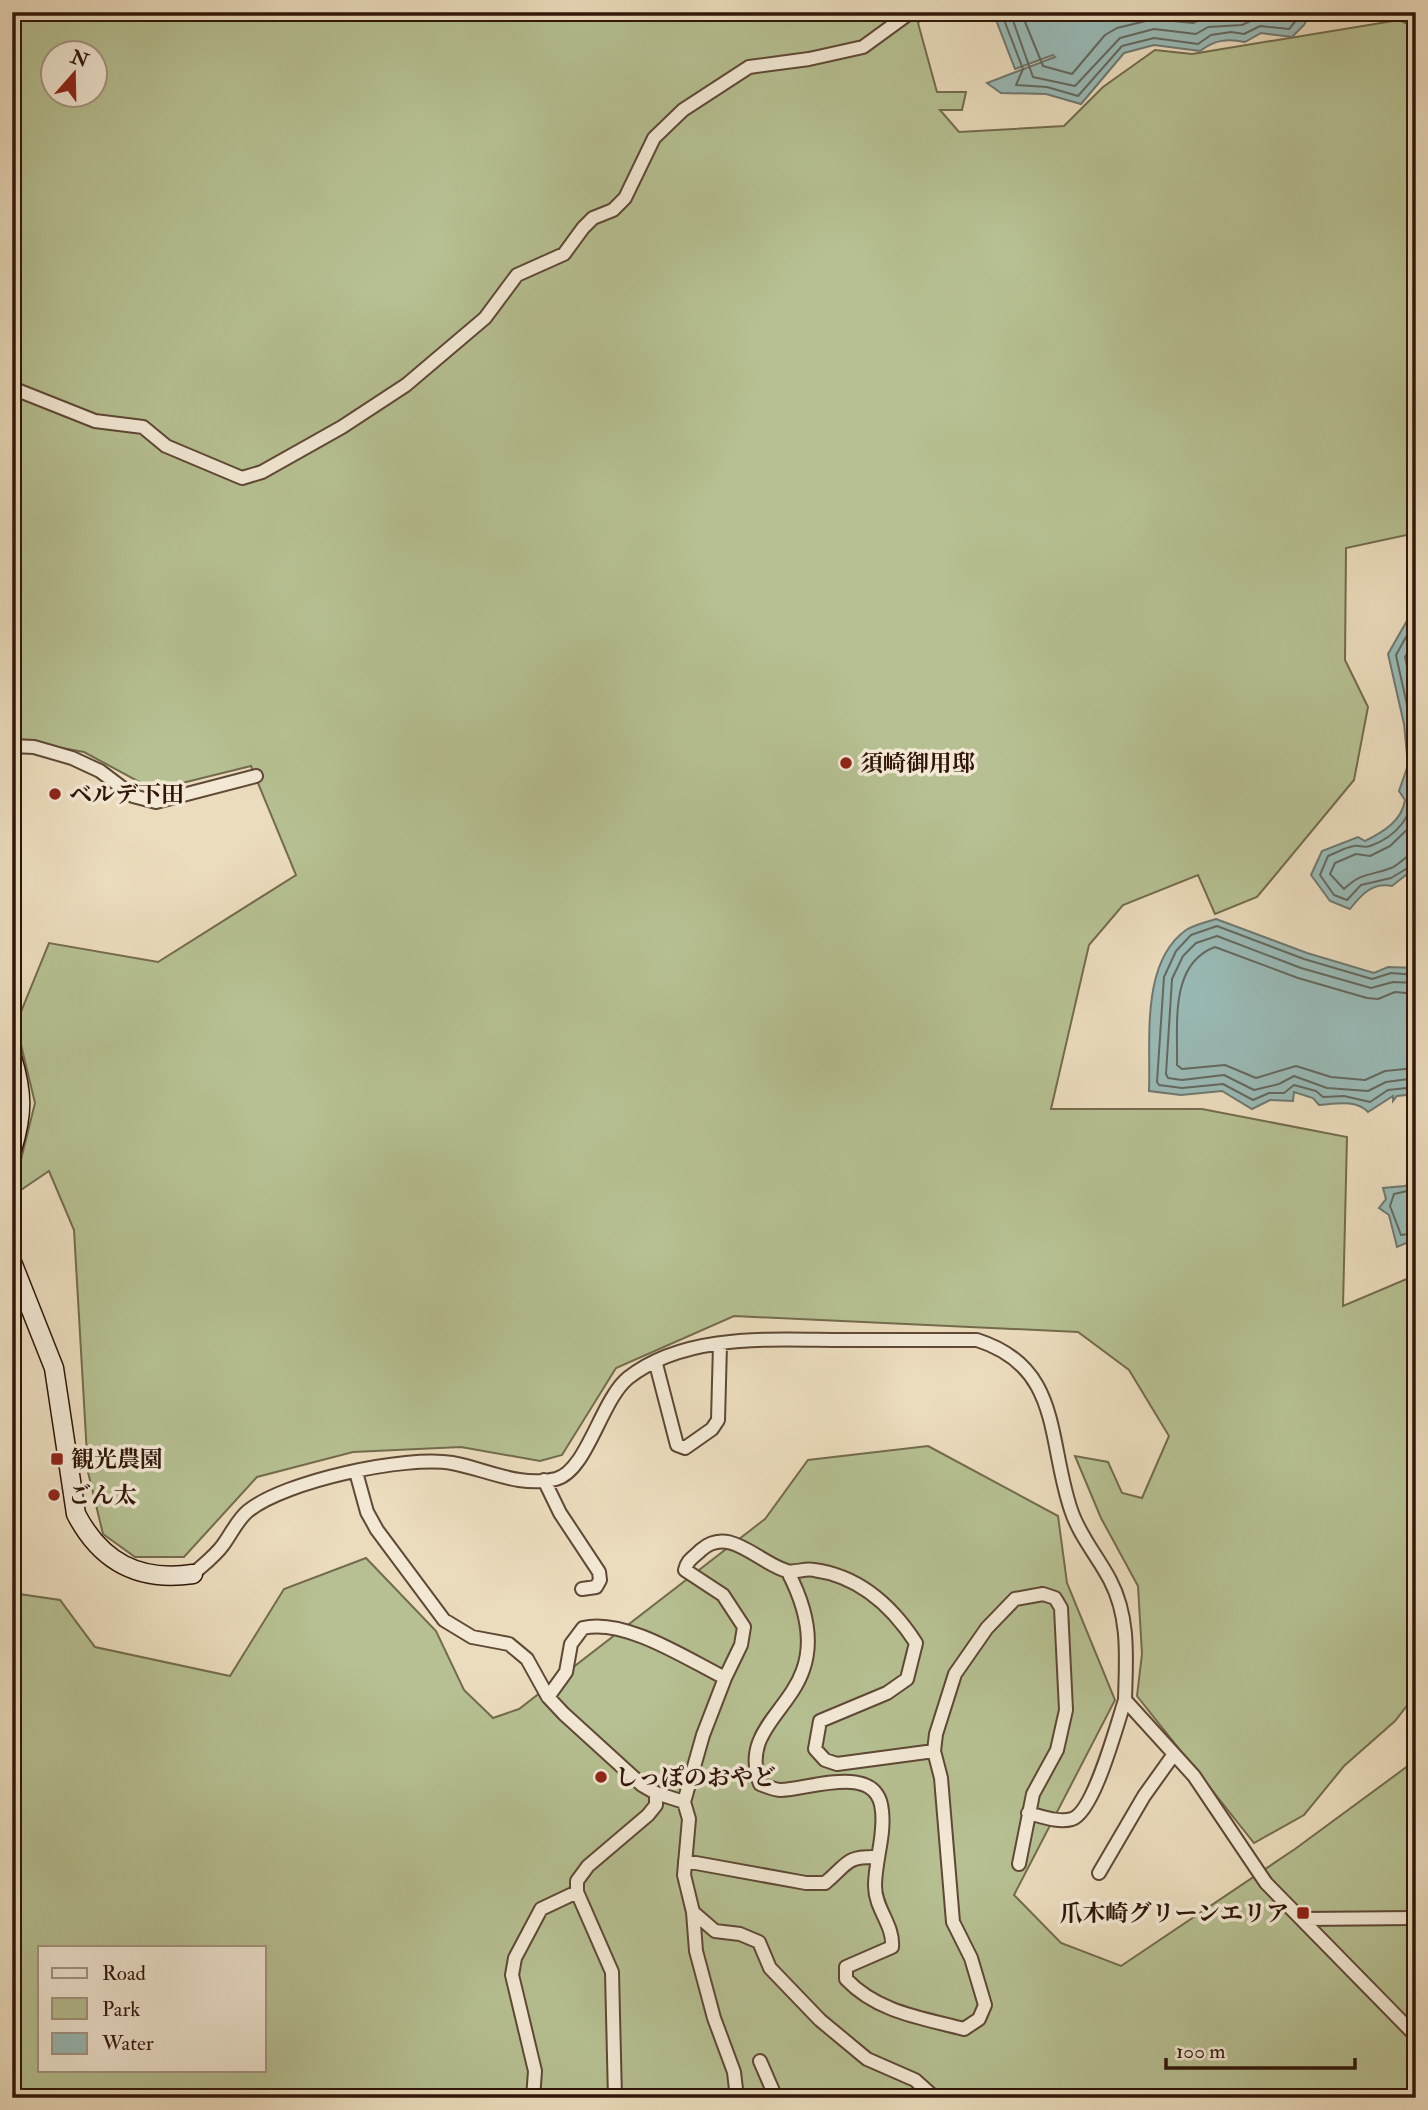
<svg xmlns="http://www.w3.org/2000/svg" width="1428" height="2110" font-family="'IM FELL Double Pica','Noto Serif JP',serif">
<style>
.green{fill:#b6c092;stroke:#736b4d;stroke-width:2;fill-rule:evenodd}
.water{fill:#99bab6;stroke:#6f7870;stroke-width:2}
.lines{fill:none;stroke-linecap:round;stroke-linejoin:round}
.shore{stroke:#64685f;stroke-width:2}
.minor-casing{stroke:#5f4835;stroke-width:16}
.secondary-casing{stroke:#301608;stroke-width:21}
.minor{stroke:#f2e8d4;stroke-width:12}
.secondary{stroke:#f2e8d4;stroke-width:18}
.poi-dot{fill:#8f2418;stroke:#f2e8d4;stroke-width:2.5}
.labels{text-anchor:middle;stroke-width:7;stroke-linejoin:round;paint-order:stroke}
.poi-label{font-size:23px;font-weight:bold;fill:#301608;stroke:#f2e8d4;text-anchor:start}
</style>
<rect width="100%" height="100%" fill="#ebdcbd"/>
<filter id="stains"><feTurbulence type="fractalNoise" baseFrequency=".00286" numOctaves="4"/><feColorMatrix values="0 0 0 0 .2 0 0 0 0 .09 0 0 0 0 .02 0 0 0 .5 -.17"/></filter>
<radialGradient id="worn" r=".72"><stop offset=".6" stop-color="#630" stop-opacity="0"/><stop offset="1" stop-color="#630" stop-opacity=".3"/></radialGradient>
<!-- green -->
<path class="green" d="M12,12h915l-9,11 19,69h29l-4,18h-22l19,22 105,-6 39,-39 52,-37 37,4 207,-34 17,8v505l-70,15 -1,112 23,47 -14,73 -97,117 -42,17 -17,-39 -75,30 -34,40 -38,164h151l145,28 -4,169 73,-31v419l-21,27 -51,45 -40,49 -50,28 -117,-147 5,-42 -4,-68 -37,-68 -26,-62 33,6 14,31 20,5 27,-62 -40,-66 -51,-38 -344,-16 -118,52 -54,87 -22,6 -79,-14 -108,5 -96,25 -73,80h-49l-32,-23 -15,-62 -14,-242 -25,-59 -37,25 23,-93 -19,-79 33,-81 109,19 138,-87 -45,-109 -97,24 -70,-38 -72,-13zM52,52h42v42h-42z
M928,1446l130,70 9,67 48,117 -101,195 47,48 60,23 174,-117 121,-89v338h-1404v-505l48,7 35,47 135,29 54,-87 82,-31 70,73 28,59 29,28 26,-9 246,-190 43,-59zM40,1947h224v123h-224z"/>
<!-- water -->
<path class="water" d="M993,12h318l-7,13 -12,12 -31,-4 -16,9c-18,-4 -30,-2 -45,9l-46,-6 -30,8 -43,51 -35,-10 -45,-1 -14,-10 68,-26 -2,-2 -38,14z
M1412,612h4v255l-24,19c-20,-4 -31,9 -42,23l-20,-8 -19,-26 11,-24 36,-14 7,4c18,-9 37,-20 40,-41l-6,-9 9,-26 -4,-41 -16,-70z
M1216,919l91,34 67,20 14,-6 28,1v126l-19,2 -4,5v-5l-25,16c-12,-13 -33,-8 -49,-7l-6,-7 -19,-6 -1,9 -23,-1 -18,9 -30,-18 -41,4 -32,-4c2,-49 -9,-128 37,-161 8,-5 21,-8 30,-11z
M1416,1181v58l-19,8 -8,-32 -10,-7 7,-9 -3,-11 22,-2z"/>
<g class="lines">
<!-- shore -->
<path class="shore" d="M1001,12l22,57 -7,16 31,2 31,9 44,-50 32,-8 44,6 13,-9 20,-3 13,2 16,-8 29,3 14,-17
M1010,12l23,65 42,9 45,-48 34,-9 42,5 12,-7 34,-2 17,-8 27,3 8,-8
M1021,12l22,54 29,8 33,-39 12,-7 37,-9 39,4 15,-7 36,-4
M1416,619l-20,36c9,45 25,90 11,134 12,26 -14,49 -37,57 -7,2 -10,-1 -16,0 -8,1 -18,7 -26,10l-8,19 14,20 13,5 14,-15 30,-7 25,-15
M1416,637l-11,20 11,49
M1416,821l-26,25 -20,10 -14,-2 -21,9 -5,11 14,15c18,-17 26,-13 47,-21 10,-4 13,-13 25,-14
M1416,975l-25,-2 -19,6 -68,-20 -87,-33 -26,9 -15,16 -12,26 -7,105 2,3 23,3 41,-4 30,16 16,-7h15l10,-8 22,6 7,6 21,-1 26,6 18,-12 28,-3
M1416,983l-23,-1 -22,6 -70,-20 -84,-32 -21,7 -13,13 -11,23 -6,95 2,4 14,2 42,-5 30,15 25,-6 15,-8 33,12 41,3 18,-9 30,-4
M1416,994l-21,-2 -17,7 -11,-1 -69,-20 -83,-31c-46,17 -37,78 -38,118l5,4 43,-4 31,13 40,-12 35,11 34,3 20,-9 31,-3
M1416,1189l-22,5 -4,12 11,29 15,-2"/>
<defs>
<path id="minor" d="M12,388l83,33 48,6 23,19 76,32 20,-6 80,-45 64,-42 79,-67 32,-43 47,-21 19,-26 10,-10 20,-8 12,-12 29,-60 29,-28 66,-43 60,-8 54,-12 48,-35
M12,746l22,1 38,11 28,13 33,25 23,6 100,-26
M656,1364l21,81 8,3 27,-19 6,-9 2,-75
M356,1472l11,40 10,18 67,90 28,17 37,7 18,15 21,38 16,17 78,71 14,8 28,9
M544,1480l16,33 39,59 1,8 -4,7 -14,2
M788,1572c15,29 27,65 15,98 -15,43 -62,63 -43,114 6,2 14,6 21,6 30,-1 97,-28 101,21 3,25 -7,50 -7,75 0,23 19,39 17,61l-46,20v12c31,33 76,39 118,50l15,-10 6,-14 -14,-47 -18,-36 -12,-144 -7,-27 2,-17 19,-60 32,-46 28,-29 28,-5 12,4 6,10 5,102 -9,40 -24,44 -14,70
M193,1574c10,-9 22,-18 30,-29 8,-11 15,-26 25,-34 37,-30 158,-56 204,-48 34,6 67,25 104,16 31,-8 45,-79 72,-101 58,-46 147,-38 216,-38 44,0 88,0 133,0 85,27 70,99 94,170 8,25 27,47 39,70 20,38 16,79 15,120l69,76 72,107 150,153
M548,1697l18,-25 5,-28 12,-16c42,-10 104,31 142,50
M1028,1813c13,3 30,10 44,6 22,-7 45,-95 53,-119
M685,1861l121,22h19c23,-19 20,-27 52,-26
M1099,1873l45,-77 30,-42
M693,1912l22,19 25,3 19,8 11,26 50,52 47,39 48,21 20,18
M1302,1919l114,-1
M760,2061l16,37
M533,2098l2,-27 -23,-96 3,-17 26,-49 36,-17
M615,2098l-3,-126 -35,-80v-11l11,-15 60,-51 8,-10v-12
M737,2098l-3,-26 -20,-54 -18,-67 -3,-39 -9,-37 5,-56 -5,-17 19,-67 22,-57 16,-33 3,-18 -21,-32 -38,-25c2,-10 8,-12 16,-20 28,-25 56,12 86,21 8,2 18,-3 27,-1 45,6 78,36 102,73l-9,36 -20,14 -67,28 -5,28 10,11 12,4 97,-13"/>
<path id="secondary" d="M12,1057c11,37 11,56 0,93
M12,1262l42,106 22,146c25,48 63,68 117,60"/>
</defs>
<!-- minor casing -->
<use href="#minor" class="minor-casing"/>
<!-- secondary casing -->
<use href="#secondary" class="secondary-casing"/>
<!-- minor -->
<use href="#minor" class="minor"/>
<!-- secondary -->
<use href="#secondary" class="secondary"/>
</g>
<!-- markers -->
<g class="poi-dot">
<circle cx="846" cy="763" r="7"/>
<circle cx="55" cy="794" r="7"/>
<rect x="50" y="1452" width="14" height="14" rx="3.5"/>
<circle cx="54" cy="1495" r="7"/>
<circle cx="601" cy="1777" r="7"/>
<rect x="1296" y="1906" width="14" height="14" rx="3.5"/>
</g>
<g class="labels">
<!-- poi labels -->
<g class="poi-label">
<text x="860" y="771">須崎御用邸</text>
<text x="69" y="802">ベルデ下田</text>
<text x="71" y="1467">観光農園</text>
<text x="68" y="1503">ごん太</text>
<text x="615" y="1785">しっぽのおやど</text>
<text x="1289" y="1921" text-anchor="end">爪木崎グリーンエリア</text>
</g>
</g>
<!-- margin -->
<rect width="1428" height="2110" fill="none" stroke="#ebdcbd" stroke-width="42"/>
<rect x="14" y="14" width="1400" height="2082" fill="none" stroke="#301608" stroke-width="3.5"/>
<rect x="21" y="21" width="1386" height="2068" fill="none" stroke="#301608" stroke-width="2"/>
<!-- legend -->
<rect x="38" y="1946" width="228" height="126" fill="#f2e8d4" stroke="#a49482" stroke-width="2"/>
<rect x="52" y="1968" width="35" height="10" fill="#f2e8d4" stroke="#a49482" stroke-width="2"/>
<text x="102" y="1980" font-size="21" fill="#301608">Road</text>
<rect x="52" y="1998" width="35" height="21" fill="#b6c092" stroke="#a49482" stroke-width="2"/>
<text x="102" y="2016" font-size="21" fill="#301608">Park</text>
<rect x="52" y="2033" width="35" height="21" fill="#99bab6" stroke="#a49482" stroke-width="2"/>
<text x="102" y="2050" font-size="21" fill="#301608">Water</text>
<!-- north arrow -->
<g transform="translate(74 74) rotate(20)"><circle r="33" fill="#f2e8d4" stroke="#a49482" stroke-width="2"/>
<path d="M0-5L12 26L0 18L-12 26Z" fill="#8f2418"/>
<text y="-10" font-size="19" font-weight="bold" text-anchor="middle" fill="#301608">N</text>
</g>
<!-- scale -->
<path d="M1166 2058v10h189v-10" fill="none" stroke="#301608" stroke-width="3.5"/>
<text x="1176" y="2058" font-size="21" fill="#301608" stroke="#f2e8d4" stroke-width="5" paint-order="stroke">100 m</text>
<rect width="100%" height="100%" filter="url(#stains)"/>
<rect width="100%" height="100%" fill="url(#worn)"/>
</svg>
